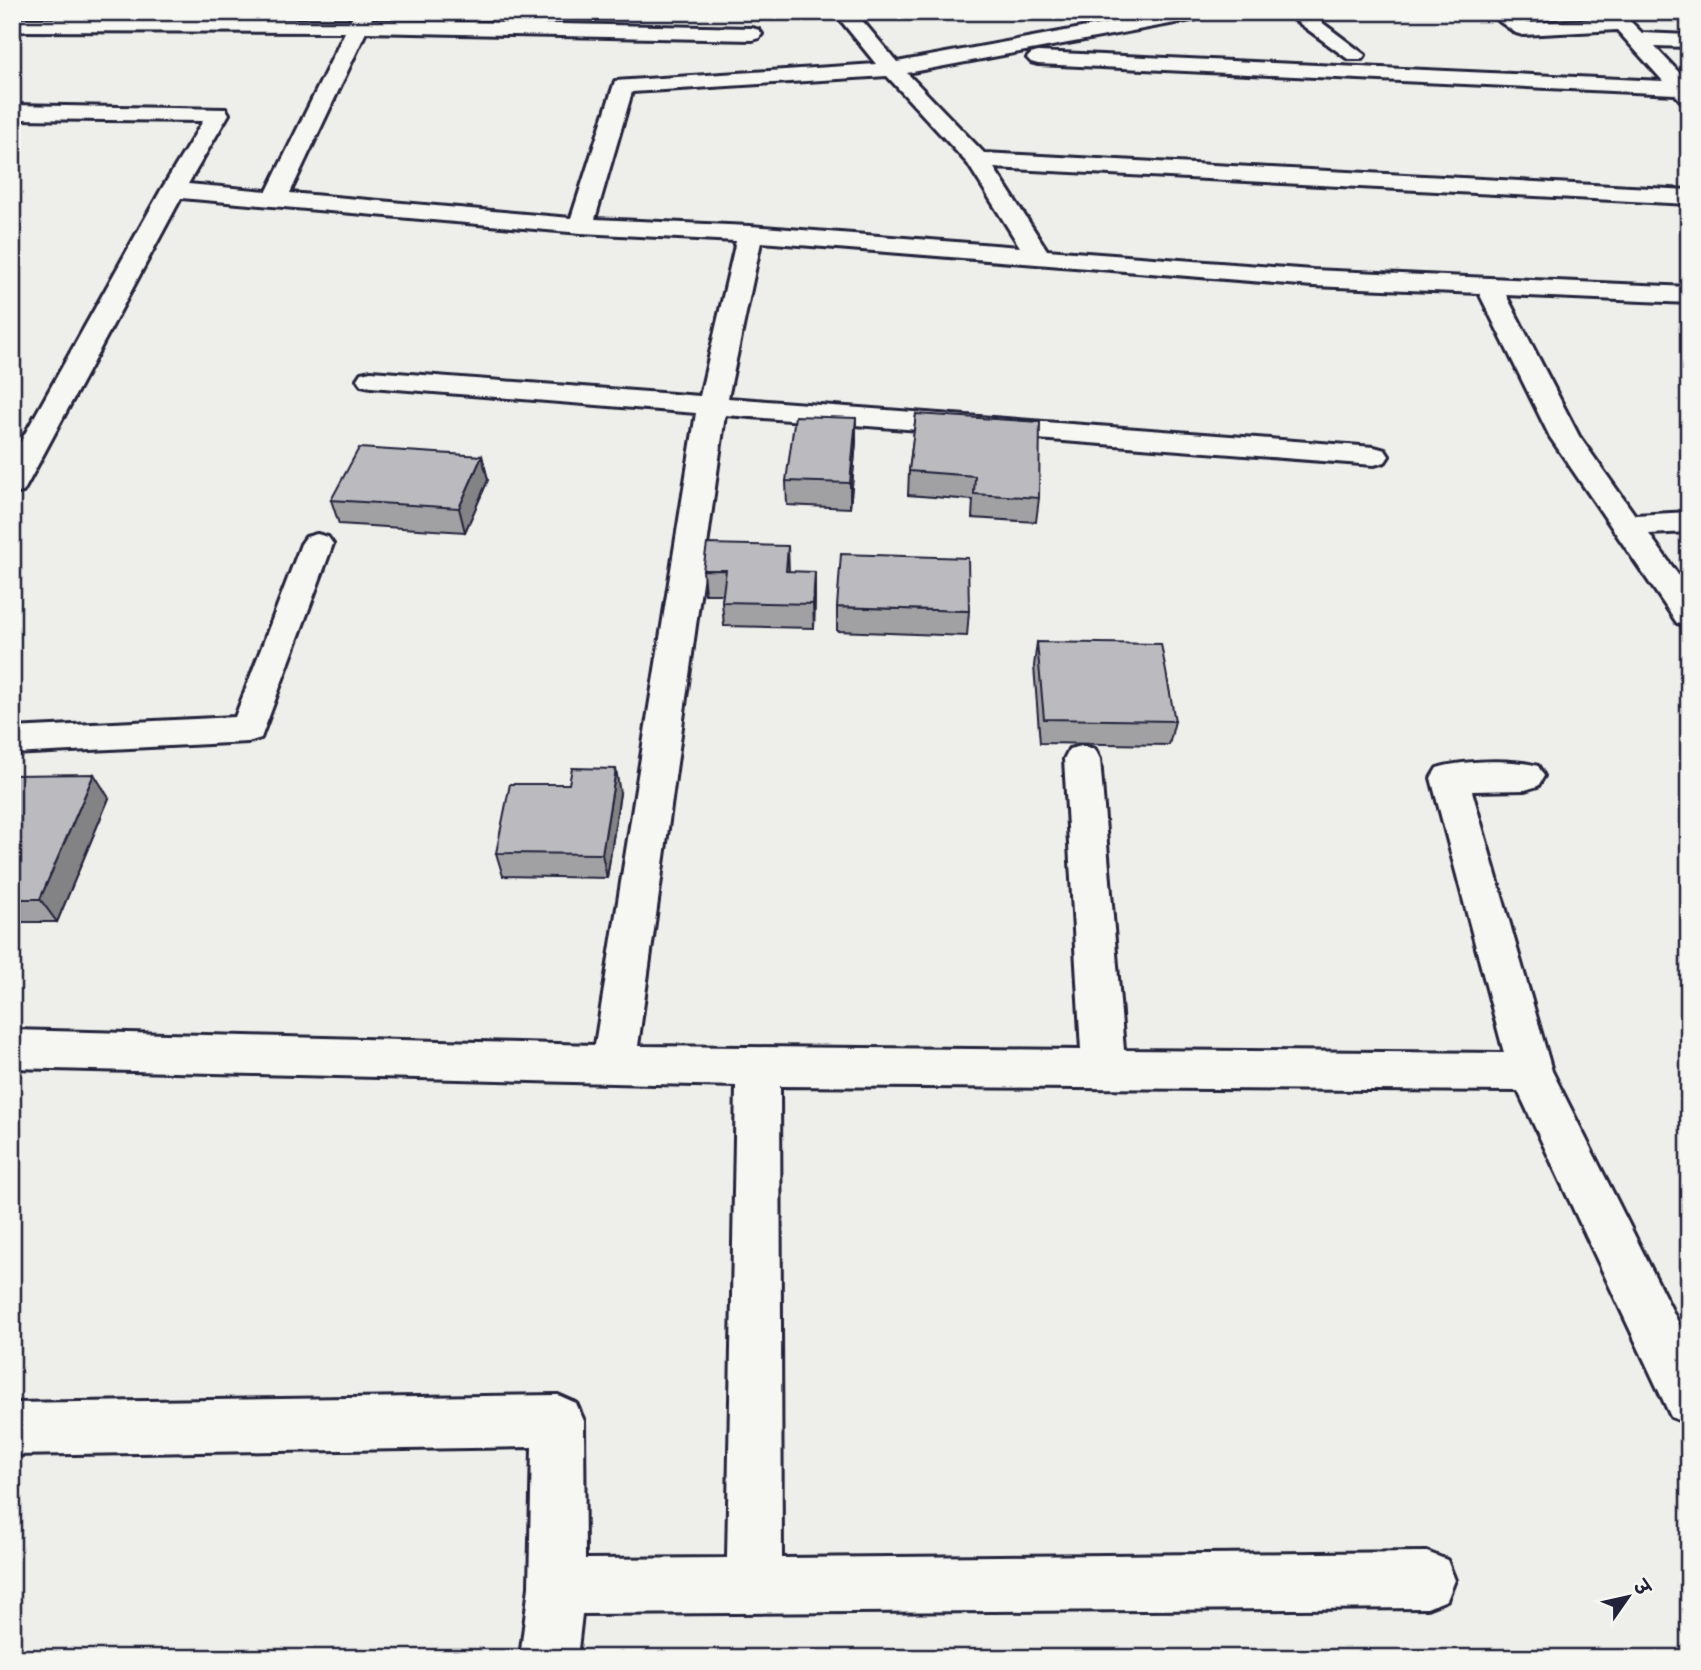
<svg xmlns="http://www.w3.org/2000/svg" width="1701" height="1670" font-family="Mynerve,'Playpen Sans Deva',sans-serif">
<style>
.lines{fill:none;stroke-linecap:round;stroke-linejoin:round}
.minor-casing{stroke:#22223b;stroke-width:6}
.minor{fill:#f6f6f2;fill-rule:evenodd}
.wall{fill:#a1a1a4;stroke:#22223b;stroke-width:2}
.shaded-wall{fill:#838386;stroke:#22223b;stroke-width:2}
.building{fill:#bbbbbf;stroke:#22223b;stroke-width:2}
</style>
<rect width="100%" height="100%" fill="#eeeeeb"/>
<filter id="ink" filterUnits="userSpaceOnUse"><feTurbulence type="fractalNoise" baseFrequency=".0143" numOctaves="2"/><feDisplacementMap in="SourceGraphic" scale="14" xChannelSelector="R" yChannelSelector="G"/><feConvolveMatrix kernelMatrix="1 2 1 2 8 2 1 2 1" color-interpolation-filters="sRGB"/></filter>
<g filter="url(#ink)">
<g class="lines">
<defs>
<path id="minor" d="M355,12h20l-4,8 381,8 7,2 3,4 -3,4 -7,2 -386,-8 -76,161 281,25 44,-137 261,-17 -42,-52h21l42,50 271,-50h44l-10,6 -295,55 77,80 705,37v14l-695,-36 53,82 266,20 376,17v16l-183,-8 73,141 56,79 54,-3v20l-40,2 40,56v36l-12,-3 -127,-186 -71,-144 -166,-7 -552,-44 -33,156 646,49 11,3 4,6 -4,6 -11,3 -649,-50 -87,631 443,4 -17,-291 5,-10 13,-3 13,3 5,10 24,291 380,3 -73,-275 6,-10c25,-8 76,-9 101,-2l6,10 -6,10 -13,4 -53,1 80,280 137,273v80l-18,-7 -153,-326 -738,-5 2,472 645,-6 20,8 8,20 -8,20 -20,8 -845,6 -5,44h-57l9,-71 3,-140 -520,8v-52l546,-8 18,8 8,18 1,138 142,-1 9,-472 -724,-18v-38l583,15 101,-632 -325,-26 -10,-2 -4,-6 4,-6 10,-2 329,25 36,-155 -155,-8 -400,-35 -154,287 -4,7 -11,2v-37l149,-267 42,-69 -191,-2v-14l214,4 3,5 -41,70 79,7 78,-159 -333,-1v-12l339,1zM887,76l81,88 52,83 -270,-21 -155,-7 37,-127z
M1284,12h24l57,43 -3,4h-14z
M1486,12h24l17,11 95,-5 7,2 13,13 47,2v12l-35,-1 35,37v20l-8,-2 -6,-7 -637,-30 -7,-2 -4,-4 4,-4 7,-2 625,29 -46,-51 -94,5 -7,-2z
M317,534l11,3 5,7 -72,194 -13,4 -236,12v-26l223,-11 66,-173 5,-7z"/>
</defs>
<!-- minor casing -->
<use href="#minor" class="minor-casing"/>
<!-- minor -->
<use href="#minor" class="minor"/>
</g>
<!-- wall -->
<path class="wall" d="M916,414l123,84 -3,24 -64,-4 1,-18 -65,-5 1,-24z
M856,442l-6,66 -63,-3 -1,-24z
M482,456l6,24 -23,52 -126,-8 -8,-24z
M703,570l86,1 26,25 -1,32 -90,-2 -2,-24 1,-8h-18z
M837,607l132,4 -2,25 -130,-5z
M1037,642l138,79 -6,24 -129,-2 -6,-77z
M12,775l97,23 -52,124h-45z
M620,793l-13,85 -104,-2 -7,-23z"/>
<!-- shaded-wall -->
<path class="shaded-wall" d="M856,418v24l-6,66v-25z
M482,456l6,24 -23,52 -6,-24z
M788,546l1,25h-3z
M815,572v24l-1,32 -1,-24z
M616,769l4,24 -13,85 -5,-24z
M94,774l15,24 -52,124 -17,-23z"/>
<!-- building -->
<path class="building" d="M916,414l124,8 -1,76 -65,-4 1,-18 -66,-5z
M795,416l61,2 -6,65 -64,-2z
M359,448l123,8 -23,52 -128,-8z
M707,544l81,2 -2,25 29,1 -2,32 -91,-2 4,-32h-23z
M841,554l127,4 1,53 -132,-4z
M1037,642l124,2 14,77 -131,-2z
M572,768l44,1 -14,85 -106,-1 14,-69h59z
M94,774l-54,125h-28v-124z"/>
</g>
<!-- margin -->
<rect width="1701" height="1670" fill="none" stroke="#f6f6f2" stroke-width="42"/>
<rect x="21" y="21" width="1659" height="1628" fill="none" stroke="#22223b" stroke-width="2.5" filter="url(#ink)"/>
<!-- north arrow -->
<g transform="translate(1628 1597) rotate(56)" stroke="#f6f6f2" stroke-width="5" paint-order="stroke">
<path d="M0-5L12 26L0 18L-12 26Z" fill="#22223b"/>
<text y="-10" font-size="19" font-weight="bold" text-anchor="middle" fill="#22223b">उ</text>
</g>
</svg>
